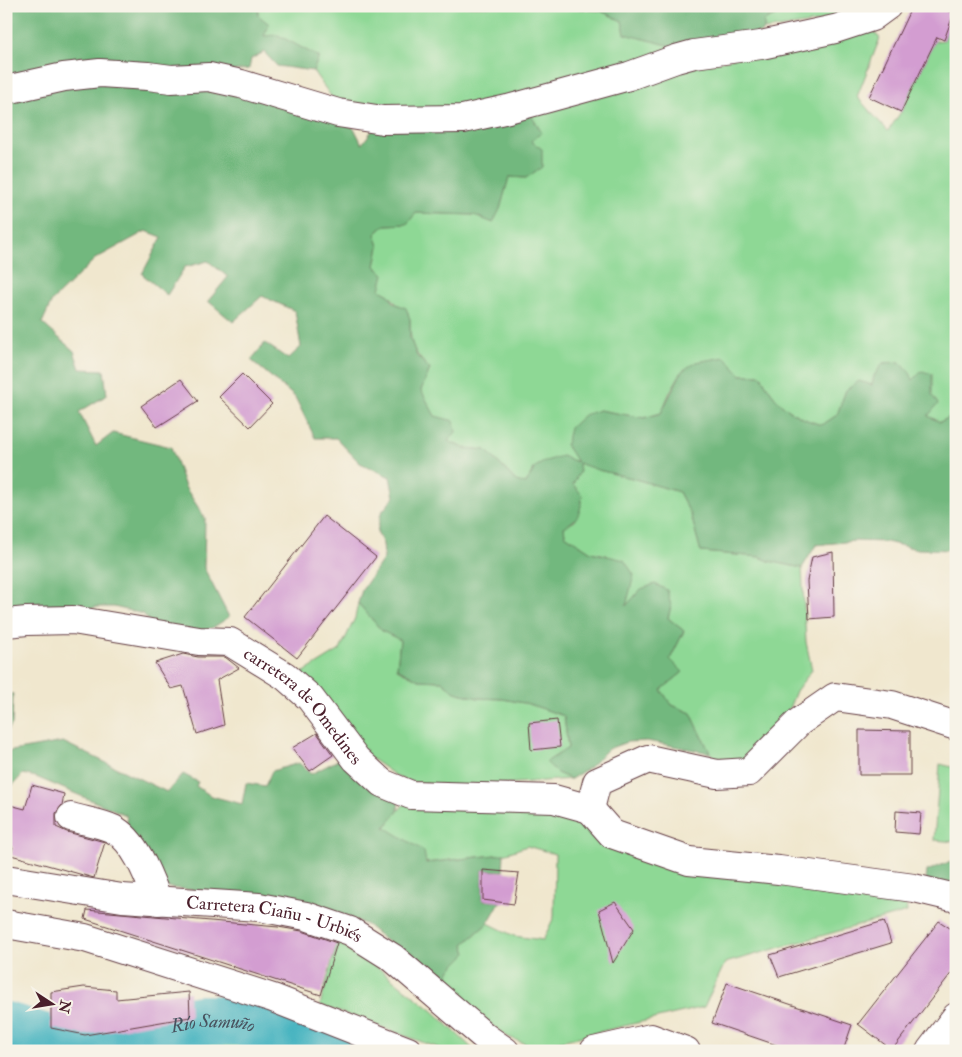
<svg xmlns="http://www.w3.org/2000/svg" width="962" height="1057" font-family="'IM FELL Double Pica',serif">
<style>
.green{fill:#8ed895;stroke:#6c7c60}
.forest{fill:#72b87e;stroke:#5e6c54}
.lines{fill:none;stroke-linecap:round;stroke-linejoin:round}
.river{stroke:#45b3c0;stroke-width:50}
.building{fill:#d39dd1}
.minor-casing{stroke:#633d43;stroke-width:30}
.minor{stroke:#fff;stroke-width:28}
.labels{text-anchor:middle;stroke-width:5;stroke-linejoin:round;paint-order:stroke}
.street-label{font-size:18px;fill:#4a1f2b;stroke:#f7f3e8}
.water-label{font-size:19px;font-style:italic;fill:#48535f;stroke:#f7f3e8}
</style>
<rect width="100%" height="100%" fill="#f7f3e8"/>
<filter id="ink" filterUnits="userSpaceOnUse"><feTurbulence type="fractalNoise" baseFrequency=".02" numOctaves="2"/><feDisplacementMap in="SourceGraphic" scale="10" xChannelSelector="R" yChannelSelector="G"/><feConvolveMatrix kernelMatrix="1 2 1 2 8 2 1 2 1" color-interpolation-filters="sRGB"/></filter>
<filter id="wash" filterUnits="userSpaceOnUse"><feTurbulence type="fractalNoise" baseFrequency=".0096" numOctaves="4" result="noise"/><feDisplacementMap in="SourceGraphic" scale="20" xChannelSelector="R" yChannelSelector="G"/><feGaussianBlur stdDeviation="1.12" result="paint"/><feColorMatrix in="noise" values="0 0 0 0 0 0 0 0 0 0 0 0 0 0 0 0 0 1.4 0 .05"/><feComposite in="paint" operator="in"/></filter>
<g filter="url(#wash)">
<rect width="100%" height="100%" fill="#f0e7ce"/>
<!-- green -->
<path class="green" d="M259,6h297l45,5 78,37 -221,66 -120,-8 -25,-35 6,-14 -56,-21 -6,-21z
M772,6h92l-26,13 -74,11v-9l13,-6z
M951,6h5v408l-16,8 -12,-6 -15,-35 -13,-19 -17,1 -9,13 -2,10 -26,4 -9,25 -15,10c-30,-8 -48,-23 -61,-50h-20l-59,-4 -12,21 -9,21 -17,5 -45,-8 -1,60 34,8 47,14 12,23 10,37 59,5 9,4 33,7 4,74 6,28 -16,21 -16,40 -27,27 -29,6 -14,-11 -19,-40 -19,-8 -11,-15 22,-18 -13,-13 14,-28 -16,-13 3,-12 -46,1 3,-12 -21,-40 -16,-3 -26,-17 -1,-8 11,-6 -2,-37 7,-13 -45,-4 -9,17 -10,-3 -30,-31 -22,-2 -17,-7 -26,-51 9,-21c-18,-18 -20,-25 -20,-50l-21,-24 -9,-5 -5,-24 4,-20 -4,-12 10,-9 22,-1 9,-11 58,2 26,-6 9,-32 17,1 5,-37 -2,-29 131,-37 208,-48 12,11 -23,59 31,34 13,-19 34,-71 9,-1 10,-27z
M358,603l24,28 18,8 -3,30 22,11 23,1 13,11 23,6 25,1 26,5 35,12 4,32 -11,25 14,6 -109,8 -49,-5 -14,-4 -37,-26 -61,-78 39,-24 15,-32z
M940,764l16,4v74l-22,-2z
M404,804l149,8 57,31 191,41 105,18 1,10 -182,51 -21,44 -160,38h-16l-22,-9 -64,-49 9,-18 16,-16 -3,-9 24,-21 26,13 29,4 11,-23 1,-63 -28,-8 -23,8 -79,9 -40,-36z
M339,937l94,74 42,40h-28l-127,-46z
M232,1038l40,13h-121z"/>
<!-- forest -->
<path class="forest" d="M6,6h253l-1,9 11,9 -5,12 14,-1 41,22 -6,14 -36,-5 -13,-14 -13,7 -2,10 -17,2 122,57 8,16 15,-20 152,-12 13,21 -11,8 11,8v18l-16,11 -17,-1 -9,32 -7,14 -19,-8 -58,-2 -9,11 -22,1 -10,9 4,12 -4,20 9,8 -4,16 9,5 5,8 12,5 4,11v19l7,18 13,13 -9,21 14,26 19,5 2,11 -8,9 16,7 22,2 30,31 10,3 9,-17 11,-6 16,-5 15,6 -11,-17 4,-17 14,-13 15,-5 45,8 17,-5 21,-42 14,-9 29,-5 16,18h20c13,27 31,42 61,50l15,-10 9,-25 13,-9 13,4 2,-9 9,-13 17,-1 10,11 3,7 9,-9 10,3v21l6,9 -10,12 12,6 16,-8v136l-39,-1 -31,-7 -32,-1 -38,4 -14,23 -33,-7 -9,-4 -59,-5 -10,-37 -12,-23 -47,-14 -34,-8 -20,-7 2,8 -7,13 9,11c-1,17 -3,24 -18,32l1,8 26,17 33,8 10,15 -8,31 15,-17 14,-5 12,6 4,16 -3,12 16,13 -14,28 13,13 -22,18 11,15 19,8 19,40 -63,-12 -20,1 -19,7 -18,18 -19,12 -14,-6 -11,-11 22,-14 -4,-32 -35,-12 -26,-5 -25,-1 -23,-6 -13,-11 -23,-1 -22,-12 3,-28 -18,-9 -24,-28 4,-13 22,-32 -1,-14 -6,-12 4,-19 13,-16 -4,-20 -30,-14 -24,-25h-21l-20,-41 -44,-37 14,-17 23,16 13,-12 -6,-36 -33,-15 -29,26 -25,-21 20,-24 -20,-16 -23,6 -18,28 -25,-21 20,-37 -16,-6 -51,28 -43,42 -10,22 32,28 6,18 24,1 3,25 -28,17 17,34 17,-13 58,14 14,40 20,31 -1,50 25,49 -15,10 -15,6 -47,-8 -9,-11 -29,-7h-19l-11,5 -78,4z
M598,6h174l5,9 -13,6v9l-14,9 -71,9 -54,-14 -3,-13 -21,-10z
M6,693l7,1 -1,30 -6,9z
M63,742l104,50 16,-18 15,8 -2,4 15,10 31,8 4,-21 19,3 7,-15 27,-8 12,11 29,-15 59,35 -1,17 -13,16 39,24 2,12 78,-9 -1,17 -20,-1v30l17,2 -12,21 -24,21 3,9 -16,16 -9,18 -75,-62 -39,-16 -24,-8 -142,-14 -34,-58 -2,-14 -90,-38 -13,-3 -11,12 -6,1v-35z
M954,860l2,1v26l-30,-7 1,-9z"/>
<g class="lines">
<!-- river -->
<path class="river" id="s1" d="M6,1027l47,14 36,1 111,-22 41,1 89,30"/>
</g>
<g id="blocks">
<!-- building -->
<path class="building" d="M912,6h24l18,7 -10,27 -7,-3 -36,75 -32,-15z
M242,374l30,30 -22,23 -31,-30z
M181,379l17,22 -41,26 -16,-21z
M324,516l52,41 -79,101 -52,-41z
M833,552l1,65 -25,2 -2,-38 5,-24z
M183,654l15,3h27l14,11 -22,12 7,45 -27,9 -14,-48 -12,3 -16,-26z
M557,720l3,27 -29,3 -2,-27z
M859,730l51,1v44h-51z
M317,733l16,22 -23,16 -18,-23z
M32,785l32,9 -2,11 -6,8v14l11,5 38,10 -11,36 -83,-23 2,-8 -7,-2v-41l19,5z
M896,811l25,2 -2,21 -24,-2z
M483,870l36,3 -5,31 -31,-4z
M615,902l19,27 -21,34 -14,-53z
M87,910l191,17 24,4 35,12 -16,52 -236,-76z
M884,921l7,22 -112,34 -9,-22z
M939,921l17,11v35l-64,83 -34,-26z
M727,983l125,42 -9,26h-49l-82,-28z
M84,987l32,3v9l73,-7 1,25 -105,18 -34,-7v-36z"/>
</g>
</g>
<g filter="url(#ink)">
<use href="#blocks" fill-opacity="0" stroke="#633d43" stroke-width="1"/>
<g class="lines">
<defs>
<g id="minor">
<path d="M6,90l58,-13 36,-4 48,3 23,3 38,-2 32,7 97,29 45,7 80,-1 45,-10 121,-33 47,-17 18,-5 67,-9 74,-16 37,-12 15,-11"/>
<path id="s2" d="M6,623l21,-2 46,-1 126,21 31,1 55,34 25,22 46,61 26,24 29,12 143,4 36,10"/>
<path d="M590,809l7,-27 51,-23 69,15 32,-2 50,-50 36,-25 57,8 64,21"/>
<path d="M590,809l22,25 77,27 90,9 135,18 42,10"/>
<path d="M71,817c13,4 30,6 42,12 23,12 36,49 45,72"/>
<path id="s3" d="M6,879l116,19 137,9 47,9 44,15 43,27 92,79 20,14"/>
<path d="M6,924l79,14 188,60 135,53"/>
<path d="M594,1051l57,-13 35,13"/>
<path d="M930,1051l26,-34"/>
</g>
</defs>
<!-- minor casing -->
<use href="#minor" class="minor-casing"/>
<!-- minor -->
<use href="#minor" class="minor"/>
</g>
</g>
<g class="labels">
<!-- street labels -->
<g class="street-label">
<text dy="6" stroke="none"><textPath href="#s2" startOffset="324">carretera de Omedines</textPath></text>
<text dy="6" stroke="none"><textPath href="#s3" startOffset="272">Carretera Ciañu - Urbiés</textPath></text>
</g>
<!-- water labels -->
<g class="water-label">
<text dy="7" stroke="none"><textPath href="#s1" startOffset="211">Río Samuño</textPath></text>
</g>
</g>
<!-- margin -->
<rect width="962" height="1057" fill="none" stroke="#f7f3e8" stroke-width="25"/>
<!-- north arrow -->
<g transform="translate(52 1004) rotate(102)" stroke="#f7f3e8" stroke-width="4" paint-order="stroke">
<path d="M0-4L9 19L0 12L-9 19Z" fill="#4a1f2b"/>
<text y="-8" font-size="14" font-weight="bold" text-anchor="middle" fill="#4a1f2b">N</text>
</g>
</svg>
